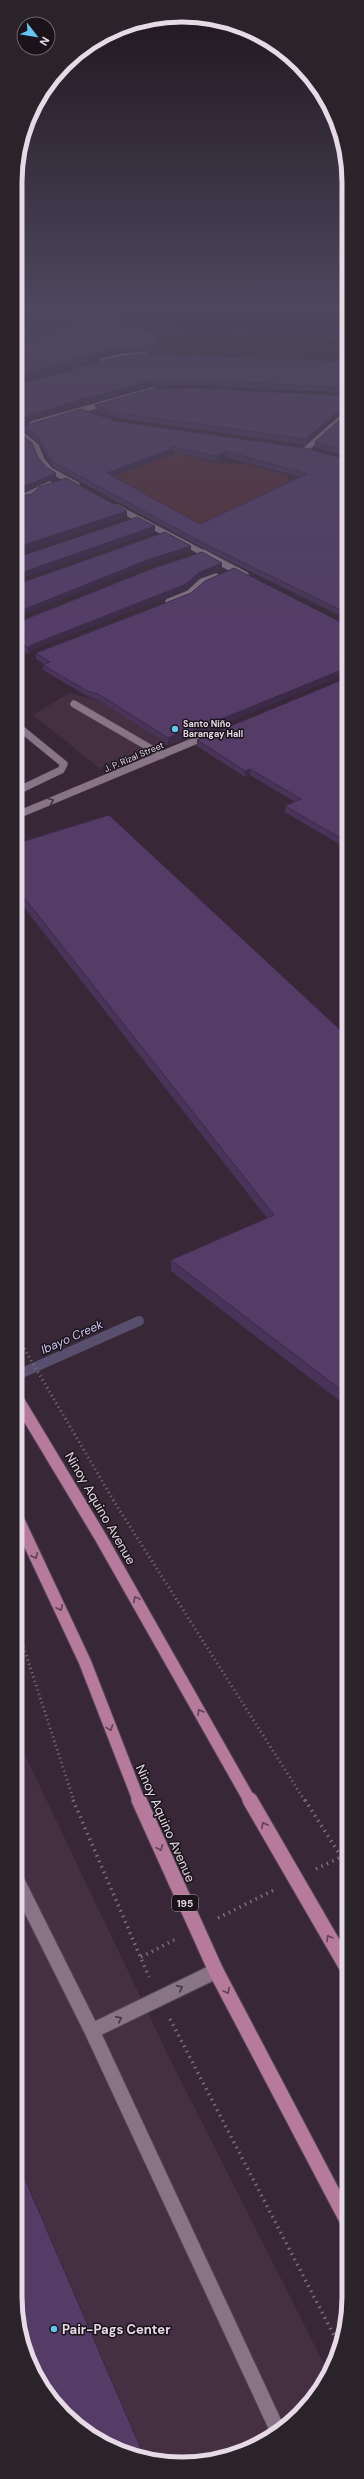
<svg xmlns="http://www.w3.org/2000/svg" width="364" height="2479" font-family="'DM Sans',sans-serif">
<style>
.built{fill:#442f43}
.green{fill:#552e35}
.water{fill:#1b133c;stroke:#584f6f}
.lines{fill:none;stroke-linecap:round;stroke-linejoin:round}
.stream{stroke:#584f6f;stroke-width:10}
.minor-far2-casing{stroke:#524552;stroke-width:6}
.minor-far1-casing{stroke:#524552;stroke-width:8}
.minor-casing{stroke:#524552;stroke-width:17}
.major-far1-casing{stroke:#524552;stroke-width:14}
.major-casing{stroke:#524552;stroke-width:17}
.path-far1{stroke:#7d6f7d;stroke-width:3;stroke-dasharray:1 3.5;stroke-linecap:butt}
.path{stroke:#7d6f7d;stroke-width:3.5;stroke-dasharray:1.5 4.5;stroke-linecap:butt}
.minor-far2{stroke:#877486;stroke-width:5.5}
.minor-far1{stroke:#877486;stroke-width:7}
.minor{stroke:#877486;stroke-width:15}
.major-far1{stroke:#b67a9c;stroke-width:12}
.major{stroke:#b67a9c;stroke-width:15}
.wall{fill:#483459;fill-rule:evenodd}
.shaded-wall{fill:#3b2a48}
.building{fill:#543c67;stroke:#3b2a48;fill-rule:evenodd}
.oneway{stroke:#413540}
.oneway2{stroke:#614154}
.poi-dot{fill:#64c5ee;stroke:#1b131a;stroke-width:1.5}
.labels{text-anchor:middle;stroke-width:3;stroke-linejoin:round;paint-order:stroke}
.far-poi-label{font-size:9px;font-weight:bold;fill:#e5dae5;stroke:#1b131a;text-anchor:start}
.far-street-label{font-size:9px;fill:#e5dae5;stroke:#1b131a}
.shield{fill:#1b131a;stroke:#a89ea8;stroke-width:1}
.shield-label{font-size:10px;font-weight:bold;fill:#e5dae5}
.water-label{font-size:12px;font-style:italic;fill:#c9c6f4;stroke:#1b131a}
.near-street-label{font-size:13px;fill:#e5dae5;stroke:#1b131a}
.near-poi-label{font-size:13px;font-weight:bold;fill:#e5dae5;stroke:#1b131a;text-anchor:start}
.rim{fill:none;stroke:#e5dae5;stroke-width:5}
</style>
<rect width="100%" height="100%" fill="#382837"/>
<!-- built -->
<path class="built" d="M15,310h46l68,17 -114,41z
M69,693l145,36 -115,39 -66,-53z
M15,1734l153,321 161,319 -37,48 -56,33 -65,9 -63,-17 -93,-150z"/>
<!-- green -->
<path class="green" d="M176,453l41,10 28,1 43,11 1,9 -84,47 -93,-54z"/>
<!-- water -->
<path class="water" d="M94,310h255v27l-166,-6z"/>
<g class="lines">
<!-- stream -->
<path class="stream" d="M15,1376l124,-55"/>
<defs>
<path id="minor-far2" d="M15,339l5,-1
M103,361l21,-5 21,-1
M32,424l121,-34
M15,429l21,17 6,14 8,10 27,15
M306,449l43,-38
M21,498l29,-14
M116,507l89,47"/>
<path id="minor-far1" d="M203,553l42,22
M169,602l20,-8 13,-12 14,-5
M74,704l88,51
M15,724l49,40 -3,6 -46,22
M15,816l194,-81"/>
<path id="minor" d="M15,1877l77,154 186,400
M92,2031l124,-60"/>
<path id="major-far1" d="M15,1395l86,143 149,263
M15,1513l70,149 54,139"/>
<path id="major" d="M139,1800l77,171 133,253
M250,1800l99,171"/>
</defs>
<!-- minor-far2 casing -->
<use href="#minor-far2" class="minor-far2-casing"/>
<!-- minor-far1 casing -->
<use href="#minor-far1" class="minor-far1-casing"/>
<!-- minor casing -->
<use href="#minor" class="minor-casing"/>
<!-- major-far1 casing -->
<use href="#major-far1" class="major-far1-casing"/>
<!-- major casing -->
<use href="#major" class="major-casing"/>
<!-- path-far1 -->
<path class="path-far1" d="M15,1333l100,170 190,298
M15,1621l59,180"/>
<!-- path -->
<path class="path" d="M73,1800l76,177
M305,1800l44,69
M316,1869l25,-12
M218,1918l58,-29
M141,1957l35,-18
M170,2019l169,326"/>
<!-- minor-far2 -->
<use href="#minor-far2" class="minor-far2"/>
<!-- minor-far1 -->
<use href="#minor-far1" class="minor-far1"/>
<!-- minor -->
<use href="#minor" class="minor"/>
<!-- major-far1 -->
<use href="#major-far1" class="major-far1"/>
<!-- major -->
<use href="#major" class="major"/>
</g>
<!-- wall -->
<path class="wall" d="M15,310h84l-11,10 70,17 -5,14h-14l-28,4 -96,27v-37l33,-9v-5l22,-6 -55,-14z
M349,362v31l-154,-8 -44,1 -73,19 -63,-20z
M349,396l-44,49 -188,-27 -21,-8 -1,-5z
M349,412v45l-34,-10v-5z
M115,421l234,39v160l-146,-72 -150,-81 -14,-24 -15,-12v-5zM173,452l44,10 8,-5 75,20 -100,47 -87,-48 56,-20z
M222,563v5l-22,10 -14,12 -155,60 -3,4 -13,-8v-23z
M347,625l-160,114 -4,-2 -15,7 -70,-44 -11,-4 -44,-26v-5l1,-1 -8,-5v-6z
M349,677v173l-64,-38v-6l10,-4 -45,-27 -5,2 -48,-31v-6z
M15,844l334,194v370l-178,-137v-11l96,-42 -252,-322z"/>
<!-- shaded-wall -->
<path class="shaded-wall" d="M94,310h5l-19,17 -1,-5z
M158,333v4l-5,14v-5z
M138,346l1,5 -28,4 -96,27v-6l96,-26z
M151,381v5l-73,19 -63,20v-5l63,-20z
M349,403v5l-44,37v-6z
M173,447v5l-4,4 -61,22 -1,-5z
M225,451v6l-8,5v-6z
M56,473v5l-41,17v-5z
M127,511v6l-112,37v-6z
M155,526v6l-140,49v-6z
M191,546v5l-44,14 -132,53v-5l132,-53z
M222,563v5l-22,10 -14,12 -155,60 -3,4v-6l3,-3z
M349,667v6l-162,66v-6z
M183,731v6l-15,7v-6z
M250,769v6l-5,2v-6z"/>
<!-- building -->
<path class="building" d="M30,310h64l-15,12 18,-5 61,16 -5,13h-15l-27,4 -96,26v-31l40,-11 -7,-3 31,-9z
M139,354l210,8v26l-154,-8 -44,1 -73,19 -63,20v-35l98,-27z
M195,388l154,8v7l-44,36 -188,-26 -22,-8 57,-16z
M81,409l34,12 190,27 44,12v154l-146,-71 -151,-82 -13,-23 -15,-12zM173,447l44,9 8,-5 82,23 -107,50 -93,-51 62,-23z
M349,412v39l-34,-9z
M15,430l17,13 6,14 8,10 10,6 -41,17z
M66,478l61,33 -112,37v-51l17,-3 7,-7z
M137,517l18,9 -140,49v-17z
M165,532l26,14 -44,14 -132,53v-28z
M202,552l20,11 -22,9 -14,12 -155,61 -3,3 -13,-8v-17h1l135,-54z
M234,568l113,57h2v42l-162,66 -4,-2 -15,7 -70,-44 -11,-3 -44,-26 7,-3 -14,-9 155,-60 14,-12z
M349,677v166l-64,-37 16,-7 -51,-30 -5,2 -48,-31z
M109,815l240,223v358l-178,-136 103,-45 -259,-329v-42z
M15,2156l129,300 -36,-9 -44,-32 -36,-54 -13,-64z"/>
<!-- one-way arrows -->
<defs><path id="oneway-chevron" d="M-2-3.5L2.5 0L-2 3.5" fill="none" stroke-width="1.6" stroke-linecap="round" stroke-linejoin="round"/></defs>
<g class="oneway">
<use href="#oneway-chevron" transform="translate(51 801) rotate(-23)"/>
<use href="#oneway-chevron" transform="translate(180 1988) rotate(-25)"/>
<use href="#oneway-chevron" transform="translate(119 2019) rotate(-26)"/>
</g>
<g class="oneway2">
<use href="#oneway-chevron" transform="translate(35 1556) rotate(65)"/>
<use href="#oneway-chevron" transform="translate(136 1599) rotate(-119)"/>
<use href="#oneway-chevron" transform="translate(60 1608) rotate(65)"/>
<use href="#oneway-chevron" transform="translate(200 1712) rotate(-119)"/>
<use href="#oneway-chevron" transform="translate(110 1728) rotate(69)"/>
<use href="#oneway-chevron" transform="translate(264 1825) rotate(-119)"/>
<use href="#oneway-chevron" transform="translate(160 1848) rotate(66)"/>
<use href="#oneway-chevron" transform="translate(329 1938) rotate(-121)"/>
<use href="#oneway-chevron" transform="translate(227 1991) rotate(62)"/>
</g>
<!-- sky -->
<linearGradient id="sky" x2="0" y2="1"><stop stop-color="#1f161e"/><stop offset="0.47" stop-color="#4d485e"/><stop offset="1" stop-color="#4d485e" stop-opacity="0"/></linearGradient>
<rect width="364" height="657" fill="url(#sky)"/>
<!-- markers -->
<g class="poi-dot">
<circle cx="175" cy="729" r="4"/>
<circle cx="54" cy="2329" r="4"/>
</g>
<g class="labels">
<!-- far-poi labels -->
<g class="far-poi-label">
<text x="183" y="727">Santo Niño<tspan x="183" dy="10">Barangay Hall</tspan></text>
</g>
<!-- far-street labels -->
<g class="far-street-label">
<text transform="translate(134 757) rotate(-23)" y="3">J. P. Rizal Street</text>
</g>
<!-- shield labels -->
<rect class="shield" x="172" y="1895" width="26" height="16" rx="3"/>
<g class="shield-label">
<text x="185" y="1907">195</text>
</g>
<!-- water labels -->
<g class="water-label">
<text transform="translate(72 1337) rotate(-24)" y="4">Ibayo Creek</text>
</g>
<!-- near-street labels -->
<g class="near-street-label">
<text transform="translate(101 1508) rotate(60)" y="5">Ninoy Aquino Avenue</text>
<text transform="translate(166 1823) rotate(66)" y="5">Ninoy Aquino Avenue</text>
</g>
<!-- near-poi labels -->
<g class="near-poi-label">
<text x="62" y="2334">Pair-Pags Center</text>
</g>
</g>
<!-- crop -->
<path d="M0 0H364V2479H0ZM182 22H182A160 160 0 0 1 342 182V2297A160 160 0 0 1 182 2457H182A160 160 0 0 1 22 2297V182A160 160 0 0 1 182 22Z" fill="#2b232a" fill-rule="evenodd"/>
<path class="rim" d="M182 22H182A160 160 0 0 1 342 182V2297A160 160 0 0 1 182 2457H182A160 160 0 0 1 22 2297V182A160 160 0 0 1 182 22Z"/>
<!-- north arrow -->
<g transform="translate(36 36) rotate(121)"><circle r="19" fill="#1b131a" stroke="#6c636b"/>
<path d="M0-3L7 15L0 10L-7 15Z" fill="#64c5ee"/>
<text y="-6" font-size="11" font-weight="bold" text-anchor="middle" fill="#e5dae5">N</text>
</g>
</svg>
